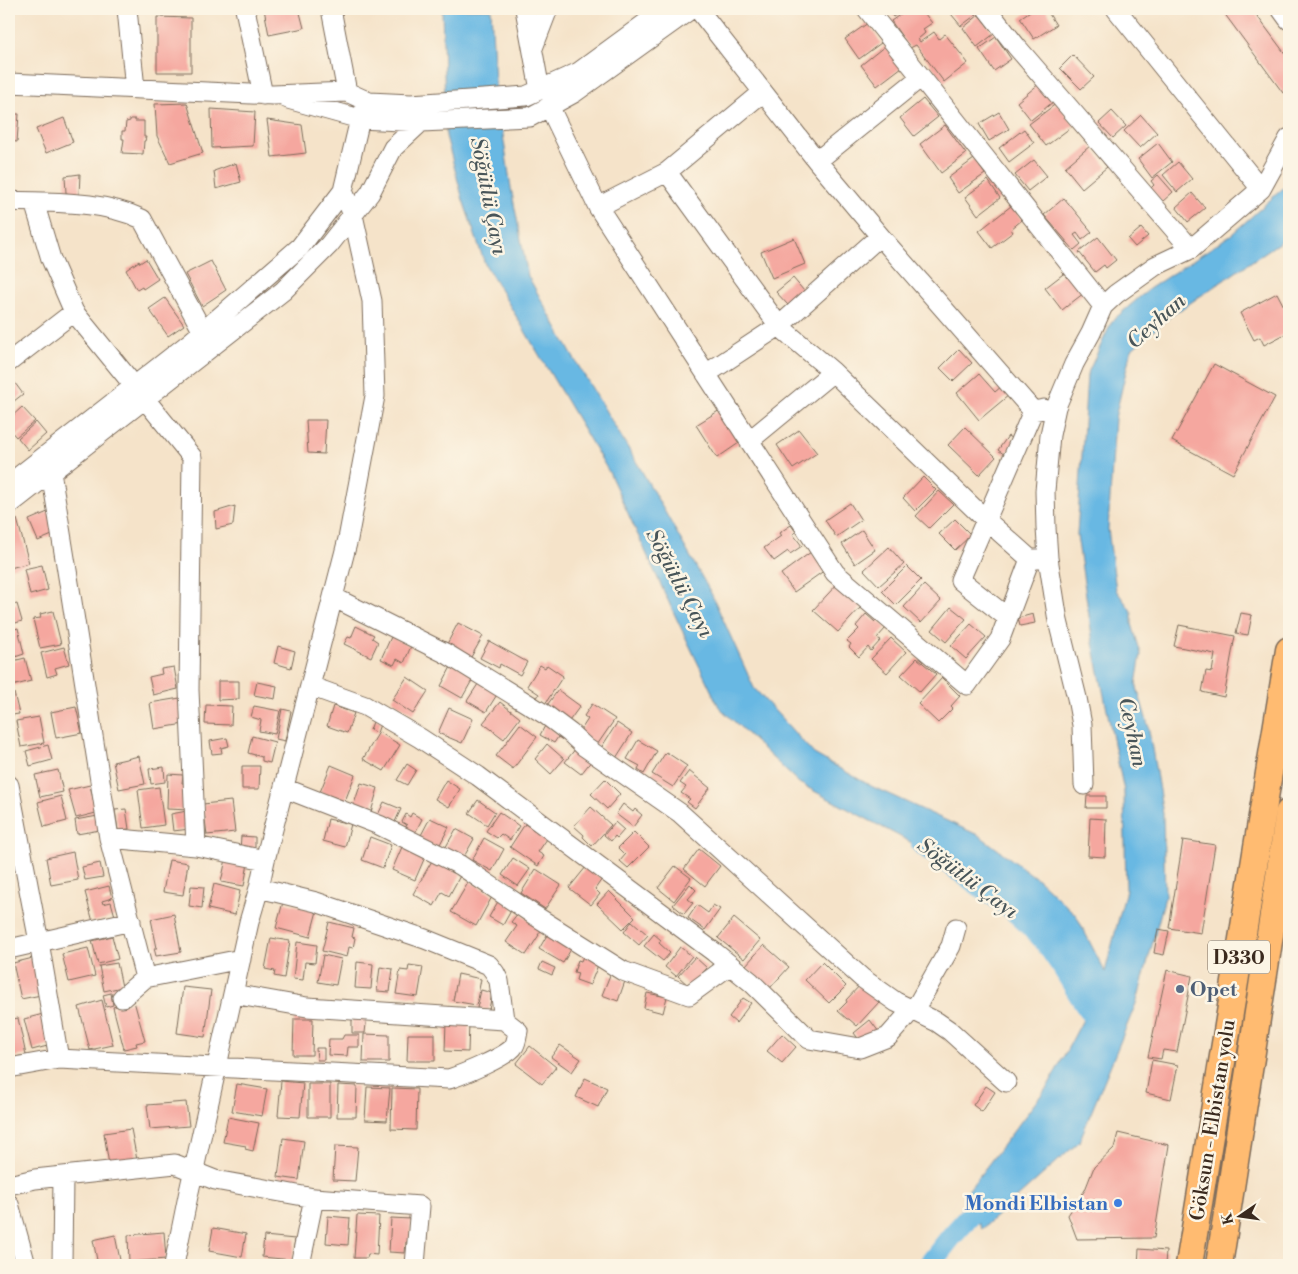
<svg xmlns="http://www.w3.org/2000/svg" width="1298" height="1274" font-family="'Libre Bodoni',serif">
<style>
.water{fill:#68b8e3;stroke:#527180}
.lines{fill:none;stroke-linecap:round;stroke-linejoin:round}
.river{stroke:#68b8e3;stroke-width:22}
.building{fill:#f5a79f}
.minor-casing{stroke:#7c6b5a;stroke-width:21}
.highway-casing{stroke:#7c6b5a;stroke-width:29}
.minor{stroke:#fff;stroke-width:19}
.highway{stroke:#ffbb71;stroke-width:26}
.service-dot{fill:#5c6f8a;stroke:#fcf5e5;stroke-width:2}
.shop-dot{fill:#3f7fe0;stroke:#fcf5e5;stroke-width:2}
.labels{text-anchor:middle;stroke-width:5;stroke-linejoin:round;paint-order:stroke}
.shield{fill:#fcf5e5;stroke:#75675a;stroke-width:1}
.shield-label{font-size:19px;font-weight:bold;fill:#3b2a1e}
.service-label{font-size:20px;font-weight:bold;fill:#4e5e75;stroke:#fcf5e5;text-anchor:start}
.street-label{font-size:20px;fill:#3b2a1e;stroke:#fcf5e5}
.shop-label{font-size:20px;font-weight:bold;fill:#366cbe;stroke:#fcf5e5;text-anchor:end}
.water-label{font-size:21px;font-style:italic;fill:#485559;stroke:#fcf5e5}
</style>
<rect width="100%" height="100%" fill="#fcf5e5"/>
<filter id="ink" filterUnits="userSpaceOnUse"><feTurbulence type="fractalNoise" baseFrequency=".02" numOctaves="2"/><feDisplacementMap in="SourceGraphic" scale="10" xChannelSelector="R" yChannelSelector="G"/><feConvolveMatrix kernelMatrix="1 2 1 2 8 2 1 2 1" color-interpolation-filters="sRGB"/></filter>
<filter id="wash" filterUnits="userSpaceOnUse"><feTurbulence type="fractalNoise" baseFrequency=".0096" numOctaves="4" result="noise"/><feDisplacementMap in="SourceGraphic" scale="20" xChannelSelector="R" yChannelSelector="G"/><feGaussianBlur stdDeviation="1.12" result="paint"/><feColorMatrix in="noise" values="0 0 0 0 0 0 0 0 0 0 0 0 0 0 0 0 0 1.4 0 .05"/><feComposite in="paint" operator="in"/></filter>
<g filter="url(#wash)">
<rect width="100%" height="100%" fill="#f5e3c9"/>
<!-- water -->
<path class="water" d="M442,9h49l4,73 16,106 17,88 44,79 68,113 71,125 43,95 60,66 59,33 107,49 59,44 37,35 29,57 21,-82 -2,-99 -31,-148 -16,-108 10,-160 25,-54 37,-32 83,-55 57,-51v53l-118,80 -40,34 -16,68 -7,111 8,61 16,22v12l9,30 -5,30 12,41 15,89 2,83 -28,104 -58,141 -97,87 -18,-33 84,-110 40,-76 -7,-29 -28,-39 -43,-47 -211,-112 -80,-76 -48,-100 -62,-135 -124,-208 -22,-64 -17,-64z"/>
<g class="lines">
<!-- river -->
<path class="river" d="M922,844l88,63 23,21 11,12 18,26 39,64
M929,1265l22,-28 42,-47"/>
</g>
<g id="blocks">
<!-- building -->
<path class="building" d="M264,9h35l5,19 -35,7z
M887,9h17l-11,8z
M908,9h13l11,14 -9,6 2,4 -7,6 2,3 14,-10 5,7 6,-5 23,29 -24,19 -28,-37 -6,3 -19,-27z
M947,9h26l4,5 -16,12z
M1033,9h13l10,16 -22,14 -14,-21z
M1221,9h31l37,50v29l-6,5z
M979,15l15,19 -17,13 -14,-19z
M157,17l34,1v54h-34z
M868,23l13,20 -22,16 -14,-20z
M996,37l15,22 -17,12 -15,-22z
M885,46l17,21 -25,19 -16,-21z
M1073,55l21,22 -13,12 -21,-21z
M1040,83l14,18 -23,19 -14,-18z
M923,99l15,18 -24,19 -14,-18z
M187,103l16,50 -33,10 -13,-27 -2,-32z
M1057,103l17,22 -28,21 -17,-22z
M211,109l44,3 -2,34 -41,2z
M1112,111l14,15 -13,12 -14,-15z
M999,112l10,17 -20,12 -10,-17z
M9,114h10l-2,28 -8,-1z
M1141,115l16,18 -17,15 -16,-17z
M64,118l9,24 -27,11 -10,-24z
M130,119h5v2h9v16h2l-1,4h-1l-1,13 -21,-1 2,-14h-2v-8h3l1,-9 4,-1z
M267,120l35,5 4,28 -34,4z
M945,125l21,29 -25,19 -21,-29z
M1024,129l10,14 -25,19 -10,-14z
M1158,143l14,19 -20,16 -14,-19z
M1090,146l17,21 -25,21 -17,-21z
M974,159l11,15 -27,19 -10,-15z
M1034,160l13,16 -19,15 -13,-16z
M1178,162l14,17 -15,13 -14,-17z
M236,163l5,19 -25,7 -2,-18z
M80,174l-1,21 -13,-2 -1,-17z
M1158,175l15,17 -11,10 -11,-14 3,-3 -3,-4z
M988,180l12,18 -22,17 -13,-18z
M1192,193l13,15 -17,14 -12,-15z
M1064,198l28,34 -10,8 -5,-7 -3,2 7,9 -7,6 -30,-35z
M1011,206l11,14 -11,9 2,3 -21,16 -13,-17z
M1141,228l7,8 -13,11 -7,-8z
M1098,237l18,23 -10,8 -2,-3 -9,7 -16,-20z
M794,238l11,26 -33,14 -11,-26z
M146,259l12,20 -15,10 -1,-2 -5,3 -11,-20 13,-9 1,2z
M211,261l15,29 -24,16 -17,-32z
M1067,271l17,22 -22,17 -17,-22z
M793,278l11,13 -16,14 -12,-13z
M1277,293l12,23v16l-25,13 -4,-8 -6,3 -14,-27z
M165,298l19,27 -16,11 -19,-27z
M959,349l13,14 -19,18 -13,-13z
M1214,364l61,33 -42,77 -61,-33z
M979,374l16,18 7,-6 7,9 -30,25 -22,-27z
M9,375l14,19 -14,11z
M22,407l13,14 -19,16 -7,-8v-10z
M720,410l18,27 -2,1 3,5 -22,15 -21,-33z
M306,420h20l-2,34 -16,-1z
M36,422l10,12 -18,16 -10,-12z
M965,427l31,30 -17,18 -31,-30z
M799,430l18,23 -24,16 -16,-24z
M1008,436l7,5 -10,14 -7,-5z
M923,477l13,13 -21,21 -12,-13z
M939,491l14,13 -24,24 -13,-12z
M850,503l11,17 -25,17 -11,-17z
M235,506l-2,19 -17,4 -1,-17z
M50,511l9,21 -21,9 -9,-21z
M17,519l12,44 -19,5 -1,-6v-41z
M955,519l16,16 -16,15 -16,-16z
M791,525l5,7 -3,2 9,12 -12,8 -2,-3 -14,10 -10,-13 17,-12 -2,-3z
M862,530l13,20 -20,14 -13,-20z
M889,547l15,17 -25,22 -15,-16z
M811,552l14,18 -31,22 -13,-18z
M42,565l6,25 -18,5 -6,-26z
M907,566l14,14 -25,25 -14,-14z
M841,580l20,27 -23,25 -25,-22z
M924,585l17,16 -20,22 -17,-16z
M17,604l5,17 -13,4v-19z
M951,607l15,12 -20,23 -14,-12z
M53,611l8,33 -21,4 -7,-29 8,-1 -1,-4z
M1241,613l11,2 -4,20 -12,-2z
M866,614l9,8 2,-3 9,9 -9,10 4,2 -10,11 -3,-4 -9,10 -10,-10 2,-3 -4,-3 12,-12 -3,-3z
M1033,614l2,9 -15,3 -2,-8z
M458,623l25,13 -12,21 -24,-13z
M971,624l15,13 -20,22 -15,-13z
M1179,625l56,11 -11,61 -22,-5 4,-21 6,1 3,-18 -41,-8z
M356,626l18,9 -2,3 6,4 -7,15 -27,-13 4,-7 3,1z
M18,628l6,26 -15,5v-28z
M391,637l20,9 -7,17 -7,-4 -3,6 -13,-6z
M891,638l15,14 -19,21 -16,-14z
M489,641l38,21 -7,13 -20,-11 -1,4 -19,-10z
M278,646l17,5 -4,17 -17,-5z
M64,647l5,17 -14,4 2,6 -10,3 -6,-24z
M25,658l6,23 -19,5v2l-3,1v-27z
M917,658l19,16 -16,18 -19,-17z
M453,663l22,12 -13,23 -21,-12z
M540,665l5,3 2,-3 16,11 -18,28 -8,-6 2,-4 -12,-8z
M174,667l4,22 -25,6 -4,-18 13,-3 -1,-5z
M407,677l21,14 -15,23 -21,-14z
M942,678l18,18 -9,10 2,2 -15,15 -20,-19z
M218,681h21v18l-21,1z
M480,681l18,12 -12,19 -19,-11z
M257,682l20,4 -2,13 -21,-4z
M558,690l22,16 -13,18 -22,-16z
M14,693l5,21 -7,1 -3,-12v-9z
M180,698l4,26 -30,5 -4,-26z
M500,702l20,16 -16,21 -21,-16z
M592,704l23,15 -18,26 -18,-12 9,-14 -4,-3z
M206,705l26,1 -1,19 -26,-1z
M254,706l26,5 -5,23 -16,-3 2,-11 -10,-3z
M333,706l21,7 -7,20 -20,-7z
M76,707l6,26 -26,5 -5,-26z
M449,708l24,11 -11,24 -24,-10z
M282,709l9,2 -6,30 -9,-2z
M39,717l5,26 -23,4 -5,-26z
M374,719l7,2 -4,12 -7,-3z
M617,723l15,10 -16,25 -15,-10z
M520,724l17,13 -24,32 -17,-13z
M546,724l18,16 -6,-3 -4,6 -14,-8z
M379,732l21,13 -16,26 -21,-12z
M252,736l23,6 -5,21 -8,-2v-4l-14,-4z
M227,738l2,8 -8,2 1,5 -10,1 -2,-13z
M638,740l19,11 -13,23 -6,-4 2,-4 -13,-7z
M547,744l17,15 -13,15 -16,-15z
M48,745l4,15 -22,6 -4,-15z
M576,748l16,12 -11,14 -16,-12z
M666,752l21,14 -14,21 -21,-13z
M139,756l6,28 -26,5 -6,-27z
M407,764l9,6 -9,15 -10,-5z
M331,765l24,10 -10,26 -25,-9z
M242,766h18l-1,23h-17z
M164,767l1,15 -14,2 -2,-15z
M58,770l5,22 -23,5 -5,-22z
M689,771l21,17 -15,20 -8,-6 3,-3 -9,-6 5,-6 -6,-4z
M168,774l15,1 -1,8h9l-1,27 -23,-1z
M605,779l15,15 -13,15 -16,-15z
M446,780l14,9 -11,18 -14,-8z
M361,783l17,5 -7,24 -18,-5z
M90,785l6,28 -20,5 -8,-28z
M159,787l5,38 -21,3 -5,-38z
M61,796l6,25 -23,6 -6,-25z
M1087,796h19v12h-20z
M478,800l17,12 -8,13 -18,-12z
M231,801l4,31 -28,3 -4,-31z
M384,802l17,7 -7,15 -17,-7z
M623,804l10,8 2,-3 7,6 -9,12 -17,-13z
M591,807l20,18 -19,21 -9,-9 1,-2 -10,-9z
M126,809l3,20 -11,1 -3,-20z
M187,811l3,18 -17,2 -2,-17z
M499,812l20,14 -9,14 -9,-6 -4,4 -11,-7z
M412,813l10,6 -7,14 -10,-5 2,-3 -5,-3 4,-8 4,3z
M98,816l2,14 -23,4 -2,-14z
M430,818l19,9 -11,21 -19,-9z
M1090,818l16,1 -1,38 -17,-1z
M328,819l23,5 -6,23 -22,-6z
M615,822l9,8 -7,8 -2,-2 -4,5 -7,-6z
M525,824l22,15 -9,13 6,4 -6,10 -28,-19z
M456,829l18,10 -13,23 -18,-10z
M634,832l15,15 -21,21 -8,-7 5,-6 -7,-7z
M241,836l14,1v14h-15z
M370,837l21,8 -8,23 -21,-8z
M484,838l20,11 -12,22 -20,-11z
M1183,840l32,5 -14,88 -32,-5z
M402,847l23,10 -10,23 -23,-10z
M699,849l21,17 -15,20 -21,-17z
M73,852l5,28 -27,5 -5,-27z
M513,858l17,11 -12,17 -16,-11z
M226,859l22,4 -4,23 -23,-4z
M433,859l28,15 -12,22 -7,-4 -8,14 -21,-12z
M169,860l19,3 -5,32 -20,-3z
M100,863l3,14 -18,3 -3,-13z
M675,866l16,12 -17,23 -16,-13z
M586,867l16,12 -7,10 5,5 -9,11 -22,-17z
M536,869l25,16 -16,24 -24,-16z
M469,881l24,14 -17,31 -25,-14z
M214,884l26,7 -5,24 -27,-6z
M690,884l6,6 -8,9 5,4 -9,11 -11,-9z
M109,886l3,12 -10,3 1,3 8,-2 4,14 -22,6 -8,-30z
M191,886l13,1 -2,21 -13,-2z
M609,891l26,26 -12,12 -26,-25z
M500,898l13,9 -10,18 -14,-8z
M283,902l34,9 -7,26 -34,-9z
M697,905l11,8 5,-8 7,4 -15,21 -17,-12z
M518,913l24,16 -4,6h1l-13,20 -20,-13 11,-16 -6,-4z
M174,914l7,38 -25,4 -2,-8h3l-6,-29z
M734,918l26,22 -16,19 -26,-21z
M632,921l16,14 -9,10 -15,-13z
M329,922l25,6 -2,9 3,1 -2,10 -4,-1 -2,10 -25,-6z
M1158,929l11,2 -5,24 -10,-2z
M550,930l24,14 -11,19 -24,-14z
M654,934l7,6 -2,3 11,10 -7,8 -19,-15z
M112,936l6,23 -20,5 -6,-23z
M271,938l19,3 -6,37 -10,-2 1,-5 -10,-2z
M297,942l20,3 -2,18 -10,-1 -2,18 -10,-1z
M764,945l25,22 -19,21 -25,-22z
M680,947l12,9 -16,20 -11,-9z
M88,948l7,28 -26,6 -7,-28z
M584,954l16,6 -10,25 -14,-5 2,-7 -4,-1 4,-12 3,1z
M323,955l18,4 -5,26 -18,-3z
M695,957l12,11 -17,19 -12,-11z
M33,958l8,37 -20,4 -8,-36z
M357,962l16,2 -2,25 -16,-1z
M542,962l13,6 -3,7 -13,-6z
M822,962l24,24 -17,17 -24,-23z
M117,963l5,24 -18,4 -5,-25z
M409,965l14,2 -5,30 -22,-3 4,-24 8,1z
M380,967l13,2 -3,23 -13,-1z
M1167,970l25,6 -15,76 -14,-2 -2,9 -13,-2z
M458,974l23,5 -5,26 -23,-4z
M610,975l15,6 -7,20 -16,-6z
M862,983l18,18 -23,25 -8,-7h-2l-9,-8 9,-9 -1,-2z
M183,987l28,3 -6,47 -28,-4z
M481,990l11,3 -3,17 -12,-2z
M111,993l2,12 -7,2 -3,-12z
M647,993l20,4 -4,16 -19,-5z
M743,998l8,5 -15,20 -7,-6z
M102,1000l11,45 -23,5 -11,-43z
M134,1001l11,40 -9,2 1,3 -13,3 -11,-42z
M47,1013l8,31 -23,6 -8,-31z
M352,1015h15l-2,18h-13z
M18,1018l8,37 -17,3v-38z
M294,1019h19l-1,36h-19z
M870,1020l9,12 -16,13 -9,-12z
M446,1022l23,1 -1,29 -23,-1z
M364,1034l25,1v27h-26z
M408,1034h27v27h-28z
M782,1034l14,13 -14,16 -15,-12z
M344,1035h15v12h-11l-1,9 -19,-1 1,-16h13z
M560,1045l21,14 -9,13 -21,-15z
M530,1046l26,21 -14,17 -26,-20z
M316,1048h8v12h-7z
M1152,1060l26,5 -7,34 -25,-6z
M585,1078l22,10 -9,19 -22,-10z
M281,1081l22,2 -3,34 -22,-1z
M237,1084l30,5 -5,27 -30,-5z
M308,1084h22v33h-22z
M338,1085l19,1 -1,31h-19z
M986,1086l9,6 -13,20 -9,-7z
M367,1087l23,1 -3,33 -22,-1z
M392,1088l25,1 -1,41 -25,-1z
M186,1102l3,24 -39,3 -3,-24z
M228,1117l31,6 -6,28 -8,-2 1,-3 -23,-4z
M131,1129l6,31 -28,5 -5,-32z
M1118,1133l51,12 -15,93 -77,1 -9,-24 17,-25 9,-23 20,-19z
M283,1138l21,3 -5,39 -21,-3z
M335,1146l23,1 -3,34 -22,-1z
M357,1215l22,1 -2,39 -9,-1 -1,4h-13z
M328,1216l22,2 -2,27 -22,-2z
M391,1218l20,1 -1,23h-4l-1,11 -16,-1z
M213,1228l33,6 -4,23 -33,-6z
M164,1232l2,27 -37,3 -1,-27z
M115,1235l6,30h-23l-5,-25z
M264,1236l31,3 -3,21 -30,-3z
M1139,1249l27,2 -1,14h-27z"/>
</g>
</g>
<g filter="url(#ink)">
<use href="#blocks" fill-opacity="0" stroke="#7c6b5a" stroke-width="1"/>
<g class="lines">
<defs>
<path id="minor" d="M127,9l8,80
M245,9l18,86
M331,9l16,83
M525,9l15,81
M698,9l119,152 63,75 153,175
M867,9l236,297
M987,9l29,37 175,203
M1116,9l145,180
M1281,9l8,11
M533,48l15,-39
M9,83l264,12 74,-3 22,10 42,2 115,-8 53,-24 86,-63
M288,99l72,20 61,3 109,-5 44,-24 117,-84
M549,106l49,101 237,366 132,112 33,-46 30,-80
M817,161l104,-84
M667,172l112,154 54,46 153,148 44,39h12
M9,201c44,2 92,-1 133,18l61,113
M34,202l17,57 23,53 118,145 -3,233 7,156
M598,207l69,-35 96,-80
M9,362l65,-50
M706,374l73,-48 101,-90
M749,441l84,-69
M51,472l19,117 39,249 36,140 96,-19
M9,484l183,-143 108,-94 43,-56 17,-72 9,-17
M9,505l274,-214 46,-46 41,-52 23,-45 28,-26
M333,597l114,57 99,61 24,18 15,14 95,66 182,165 34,24 41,20 13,9 56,51
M1008,618l-48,-38 73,-169 11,-2
M310,686l55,20 55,32 58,38 236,176 37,30 58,57 51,9 28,-11 31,-35 32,-56 5,-18
M9,785l30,157 20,117
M1084,785l-2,-60 -5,-27 -19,-77 -10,-63 -2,-30 -1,-37 5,-56 6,-28 18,-43 17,-31 12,-27 13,-12 39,-28 36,-17 70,-60 28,-51
M284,788l95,37 81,40 74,50 89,56 66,24 41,-30
M109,838l87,8 69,14
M259,888l57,14 109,37 64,26 6,8 4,8 5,39
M9,949l122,-28
M122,998l23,-20
M9,1068l50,-9 390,20c12,-4 60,-23 65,-33 3,-5 3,-11 4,-15l-14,-11 -197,-13 -74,-13
M9,1185l26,-6 140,-15 40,16 99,18 106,8 -5,59
M9,1204l17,61
M62,1265l1,-89
M174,1265l14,-69 61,-274 10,-34 6,-28 83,-321 27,-143 -3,-95 -19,-86 -10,-24
M300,1265l14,-67"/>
<path id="highway" d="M1189,1265l100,-615
M1219,1265l70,-453"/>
</defs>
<!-- minor casing -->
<use href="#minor" class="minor-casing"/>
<!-- highway casing -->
<use href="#highway" class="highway-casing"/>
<!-- minor -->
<use href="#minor" class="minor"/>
<!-- highway -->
<use href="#highway" class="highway"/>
</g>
</g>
<!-- markers -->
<circle class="service-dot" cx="1180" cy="989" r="5"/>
<circle class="shop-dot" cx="1118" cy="1203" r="5"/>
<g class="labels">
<!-- shield labels -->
<rect class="shield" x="1208" y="940.5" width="62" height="33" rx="4"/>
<g class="shield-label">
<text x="1239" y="964">D330</text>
</g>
<!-- service labels -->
<g class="service-label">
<text x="1190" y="996">Opet</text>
</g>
<!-- street labels -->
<g class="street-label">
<text transform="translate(1212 1120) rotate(-81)" y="7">Göksun - Elbistan yolu</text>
</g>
<!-- shop labels -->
<g class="shop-label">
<text x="1108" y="1210">Mondi Elbistan</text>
</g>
<!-- water labels -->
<g class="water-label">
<text transform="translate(489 196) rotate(79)" y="7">Söğütlü Çayı</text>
<text transform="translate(1156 321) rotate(-42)" y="7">Ceyhan</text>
<text transform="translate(680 583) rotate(62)" y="7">Söğütlü Çayı</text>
<text transform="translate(1133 732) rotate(78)" y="7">Ceyhan</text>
<text transform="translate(968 878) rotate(37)" y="7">Söğütlü Çayı</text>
</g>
</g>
<!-- margin -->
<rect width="1298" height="1274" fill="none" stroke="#fcf5e5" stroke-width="30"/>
<!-- north arrow -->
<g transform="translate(1240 1216) rotate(257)" stroke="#fcf5e5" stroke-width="4" paint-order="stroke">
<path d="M0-4L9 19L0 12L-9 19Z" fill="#3b2a1e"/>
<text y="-8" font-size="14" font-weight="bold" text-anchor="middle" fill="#3b2a1e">K</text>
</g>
</svg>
